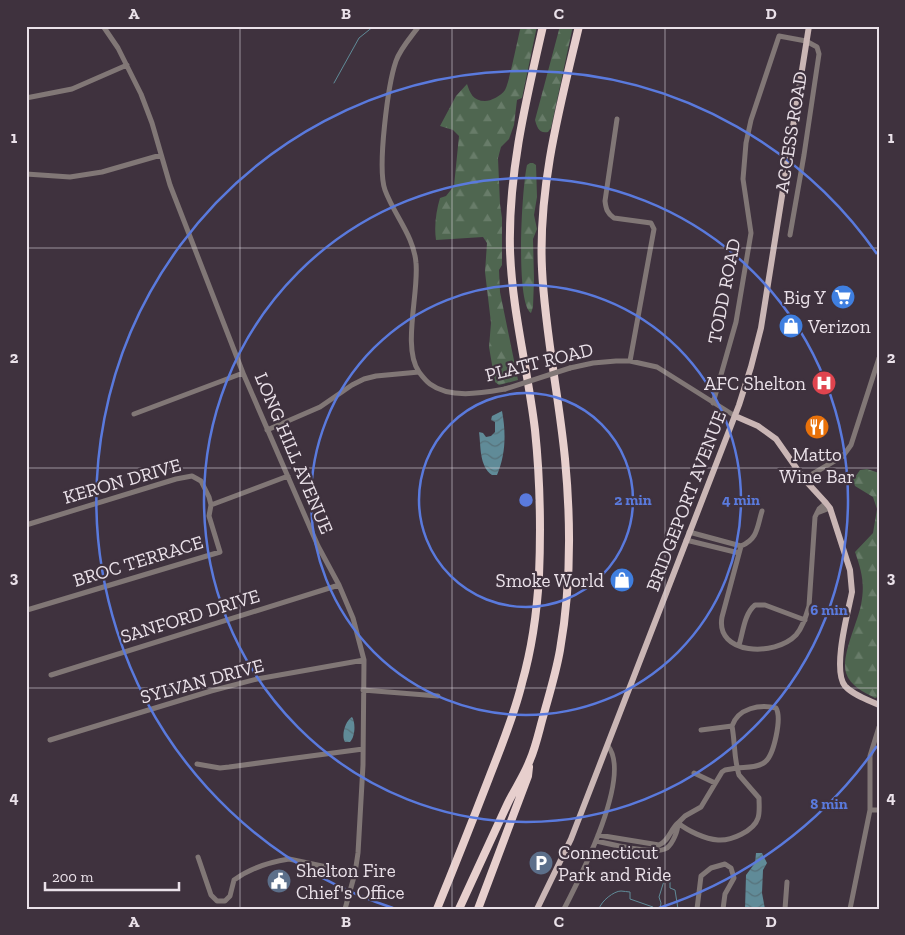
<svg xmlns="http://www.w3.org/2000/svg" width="905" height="935" font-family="'Zilla Slab',serif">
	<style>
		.forest { fill: url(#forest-firs) }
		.water { fill: url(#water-waves) }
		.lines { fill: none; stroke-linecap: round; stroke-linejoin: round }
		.stream { stroke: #608b98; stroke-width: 1 }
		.minor { stroke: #817776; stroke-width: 5 }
		.major { stroke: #cab6b5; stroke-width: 6 }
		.highway { stroke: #e7cfcd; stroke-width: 8 }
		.minor-bridge { stroke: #817776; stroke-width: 5 }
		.grid { fill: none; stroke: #eae1e9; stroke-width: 1; stroke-opacity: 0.55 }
		.ring { fill: none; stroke: #5a7add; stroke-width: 2.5 }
		.labels { text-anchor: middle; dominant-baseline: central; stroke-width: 4.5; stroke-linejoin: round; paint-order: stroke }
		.street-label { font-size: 19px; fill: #eae1e9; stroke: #3f323e }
		.poi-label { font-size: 19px; fill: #eae1e9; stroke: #3f323e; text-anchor: end }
		.centre { fill: #5a7add; stroke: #3f323e; stroke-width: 2.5 }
		.ring-label { font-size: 15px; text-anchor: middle; font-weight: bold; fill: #5a7add; stroke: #3f323e; stroke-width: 4.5; stroke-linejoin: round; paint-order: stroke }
		.neatline { fill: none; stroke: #eae1e9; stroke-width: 2 }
		.grid-label { font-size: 16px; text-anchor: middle; font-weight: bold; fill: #eae1e9 }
	</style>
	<defs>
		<pattern id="forest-firs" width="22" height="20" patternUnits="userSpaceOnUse" patternTransform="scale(1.25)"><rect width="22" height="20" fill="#4f6650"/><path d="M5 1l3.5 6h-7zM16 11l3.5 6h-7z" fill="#687c69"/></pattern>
		<pattern id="water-waves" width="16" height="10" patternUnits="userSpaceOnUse" patternTransform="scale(1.25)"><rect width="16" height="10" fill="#608b98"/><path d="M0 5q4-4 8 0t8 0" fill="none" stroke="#57727b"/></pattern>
	</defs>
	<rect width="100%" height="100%" fill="#3f323e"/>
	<path class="forest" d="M521,26H537L522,98L517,100L514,125L509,139L501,147L498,158L500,204L502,218V265L499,270L500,292L518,380L499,385L495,382L489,347L491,323L485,272L487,243L483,237L436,240C434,227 436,211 440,198L446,196L454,186L459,136L453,130L440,126L456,96L467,84C470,93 473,101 485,101C491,101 501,96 505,90C509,84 518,37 521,26Z
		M560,26H573L551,128L548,132C539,134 537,127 535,120Z
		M530,163H533L536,165L537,197L534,215L537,229L533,239L534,279L533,307L531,313C515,303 522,186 527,165Z
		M867,469L879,473V693L878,697L875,698C864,692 850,686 846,673C841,656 857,624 861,605C865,584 862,572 855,552L873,533L877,509L873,497L855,486L853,480L860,470Z"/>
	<path class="water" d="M502,411C506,432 506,454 497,475H492C479,466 481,446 479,432L483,433L486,437L491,436L495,432V422L491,420L492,416Z
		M352,717C356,723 355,737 350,742H345C341,736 345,721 352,717Z
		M756,853H762L767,863L763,870L762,893L765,909H745L746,875L755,863Z"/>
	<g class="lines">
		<path class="stream" d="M334,83L359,38L374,26
			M599,909C601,901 614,891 621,891C624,891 627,892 630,892V899L653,907L655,909
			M660,909L661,903L659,897L664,881L670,882V888L675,890L678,909"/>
		<path class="minor" d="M103,26L118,48L141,94L152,123L170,185L243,373L318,546L339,585L353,618L364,660L363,765L358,853L355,873L345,909
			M419,26C411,37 400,49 396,61C388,84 377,168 385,190C394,215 414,236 416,263C419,293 402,348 419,372
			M26,98L72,89L127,65
			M617,119L605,201C606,209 607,213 614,218L651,223L654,229L630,361
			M26,174L70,177L102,172L161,155
			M570,368L593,363L616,361H630L657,367L735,416
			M713,403L736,322L751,233L743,179L746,143L751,120L779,36L806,41L817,47L819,54L804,155L790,235
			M134,414L243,373
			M267,430L320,407L352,385L364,379L376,376L419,372C422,376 426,381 430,384C450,399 482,393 505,389
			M804,479L843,456L851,445L879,358
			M211,505L288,476
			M817,513L830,508
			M26,525L176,479L192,476L201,481L209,497L211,505L209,516L220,552L27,610
			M689,532L741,546C758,539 757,527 762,511
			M686,540L739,553
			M741,546L722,617C715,655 775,657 796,635C803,627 806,616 809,606L815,517L819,509L826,503
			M739,645C743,633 744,614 755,605H765L805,620
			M51,675L339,585
			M363,690L438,696
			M701,730L732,726
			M50,740L211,691L257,679L364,660
			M197,764L220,768L229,767L363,749
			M737,768C746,767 758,768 765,762C774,755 782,718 776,708C760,704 738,708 732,726C735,742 734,760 739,775L759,798C759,804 760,812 758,818C754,831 731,841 718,840C705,839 688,831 678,823L685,816L701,807L722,772L725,770L737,768
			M694,773L715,783
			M870,810H879
			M598,835L659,845C669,841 670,830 678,823
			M596,841C610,844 655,856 667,848C673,843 678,831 678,823
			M198,857L211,895L217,901H225L230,896L234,880C249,869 270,862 289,859L355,873
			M564,909C580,878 632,776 608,746
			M697,909L701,876L711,868L725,864L731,868L734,878L725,894L723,909
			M785,909L787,882
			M850,909L870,810V756L879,727"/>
		<path class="major" d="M735,416L758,426L776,439L804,479L826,503L830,508L850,570L852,592C848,612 832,670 845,686C853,695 868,700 879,705
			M537,909L571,839L739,405L751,367L761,328L809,26"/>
		<path class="highway" d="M437,909C455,865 472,822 489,778C501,747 514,716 522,683C532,648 537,612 539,576C541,528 540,478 535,430C528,370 512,311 510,250C508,174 526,100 543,26
			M459,909C475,874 491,839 507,805C514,790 524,776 530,760C536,746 539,731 543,717C549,695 556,673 560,650C571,588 571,522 565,459C559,396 545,333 542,269C538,187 560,106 579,26
			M478,909L528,776L529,767"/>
		<path class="minor-bridge" d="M505,389L570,368"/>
	</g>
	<path class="grid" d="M240,26V909M452,26V909M665,26V909M26,248H879M26,468H879M26,688H879"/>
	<g class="ring">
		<circle cx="526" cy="500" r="107"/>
		<circle cx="526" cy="500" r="215"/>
		<circle cx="526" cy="500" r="322"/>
		<path d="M877 746A429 429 0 0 1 659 908M393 908A429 429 0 1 1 877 254"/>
	</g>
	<defs>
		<symbol id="supermarket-disc" viewBox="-11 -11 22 22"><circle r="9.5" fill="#3f7fe0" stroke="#3f323e"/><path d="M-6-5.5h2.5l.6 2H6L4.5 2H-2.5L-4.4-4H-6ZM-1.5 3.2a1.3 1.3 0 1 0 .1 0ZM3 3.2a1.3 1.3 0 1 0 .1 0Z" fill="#fff"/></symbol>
		<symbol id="shop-disc" viewBox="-11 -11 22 22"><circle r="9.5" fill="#3f7fe0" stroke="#3f323e"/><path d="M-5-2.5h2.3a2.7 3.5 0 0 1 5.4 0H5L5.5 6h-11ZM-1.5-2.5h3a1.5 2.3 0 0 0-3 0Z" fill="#fff"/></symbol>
		<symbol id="hospital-disc" viewBox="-11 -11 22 22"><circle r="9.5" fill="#e0444e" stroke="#3f323e"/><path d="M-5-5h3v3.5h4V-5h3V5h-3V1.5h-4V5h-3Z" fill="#fff"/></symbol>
		<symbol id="restaurant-disc" viewBox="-11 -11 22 22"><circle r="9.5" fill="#e8710a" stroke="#3f323e"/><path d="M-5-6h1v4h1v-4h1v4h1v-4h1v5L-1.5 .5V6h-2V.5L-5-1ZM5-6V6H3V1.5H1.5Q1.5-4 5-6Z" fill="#fff"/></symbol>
		<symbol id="parking-disc" viewBox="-11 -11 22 22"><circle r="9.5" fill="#5c6f8a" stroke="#3f323e"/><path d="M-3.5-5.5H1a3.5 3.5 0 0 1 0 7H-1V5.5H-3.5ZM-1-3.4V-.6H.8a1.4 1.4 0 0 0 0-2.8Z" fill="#fff"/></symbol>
		<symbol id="civic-disc" viewBox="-11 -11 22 22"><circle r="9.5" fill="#5c6f8a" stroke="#3f323e"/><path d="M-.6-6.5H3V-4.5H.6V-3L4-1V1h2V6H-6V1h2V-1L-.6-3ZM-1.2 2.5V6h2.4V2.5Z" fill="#fff"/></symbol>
	</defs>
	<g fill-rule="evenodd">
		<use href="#supermarket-disc" x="829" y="283" width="28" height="28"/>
		<use href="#shop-disc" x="777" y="312" width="28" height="28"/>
		<use href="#hospital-disc" x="810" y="369" width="28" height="28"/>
		<use href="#restaurant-disc" x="803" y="413" width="28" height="28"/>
		<use href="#shop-disc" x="608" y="566" width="28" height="28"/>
		<use href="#parking-disc" x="527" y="849" width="28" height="28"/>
		<use href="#civic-disc" x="265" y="867" width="28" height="28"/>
	</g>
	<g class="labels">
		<g class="street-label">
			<text transform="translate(791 132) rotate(-81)">ACCESS ROAD</text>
			<text transform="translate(724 291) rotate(-79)">TODD ROAD</text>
			<text transform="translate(539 362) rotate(-14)">PLATT ROAD</text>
			<text transform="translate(294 453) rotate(67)">LONG HILL AVENUE</text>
			<text transform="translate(122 481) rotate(-16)">KERON DRIVE</text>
			<text transform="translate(686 501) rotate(-69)">BRIDGEPORT AVENUE</text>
			<text transform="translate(138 561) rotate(-17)">BROC TERRACE</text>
			<text transform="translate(190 616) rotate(-17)">SANFORD DRIVE</text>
			<text transform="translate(202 681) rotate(-15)">SYLVAN DRIVE</text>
		</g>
		<g class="poi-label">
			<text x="826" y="297">Big Y</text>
			<text x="808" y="326" text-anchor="start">Verizon</text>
			<text x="806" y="383">AFC Shelton</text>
			<text x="817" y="454" text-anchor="middle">Matto<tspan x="817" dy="22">Wine Bar</tspan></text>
			<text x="604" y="580">Smoke World</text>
			<text x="558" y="852" text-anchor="start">Connecticut<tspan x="558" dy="22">Park and Ride</tspan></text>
			<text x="296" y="870" text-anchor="start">Shelton Fire<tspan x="296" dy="22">Chief's Office</tspan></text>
		</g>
	</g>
	<circle cx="526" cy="500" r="8" class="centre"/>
	<g class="ring-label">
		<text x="633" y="505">2 min</text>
		<text x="741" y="505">4 min</text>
		<text x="829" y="615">6 min</text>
		<text x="829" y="809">8 min</text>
	</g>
	<rect width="905" height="935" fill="none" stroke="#3f323e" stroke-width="55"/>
	<path d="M45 882v8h134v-8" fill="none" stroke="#eae1e9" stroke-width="2.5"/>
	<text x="52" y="882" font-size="15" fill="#eae1e9" stroke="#3f323e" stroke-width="4" paint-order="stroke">200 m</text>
	<rect x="28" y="28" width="850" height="880" class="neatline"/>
	<g class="grid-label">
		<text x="134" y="19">A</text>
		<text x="346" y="19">B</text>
		<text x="559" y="19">C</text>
		<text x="771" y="19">D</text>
		<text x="14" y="143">1</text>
		<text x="891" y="143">1</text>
		<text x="14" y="363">2</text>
		<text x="891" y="363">2</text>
		<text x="14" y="583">3</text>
		<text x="891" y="583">3</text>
		<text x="14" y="803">4</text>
		<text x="891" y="803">4</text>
		<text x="134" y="927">A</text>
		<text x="346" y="927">B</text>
		<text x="559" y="927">C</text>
		<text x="771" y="927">D</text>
	</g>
</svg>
